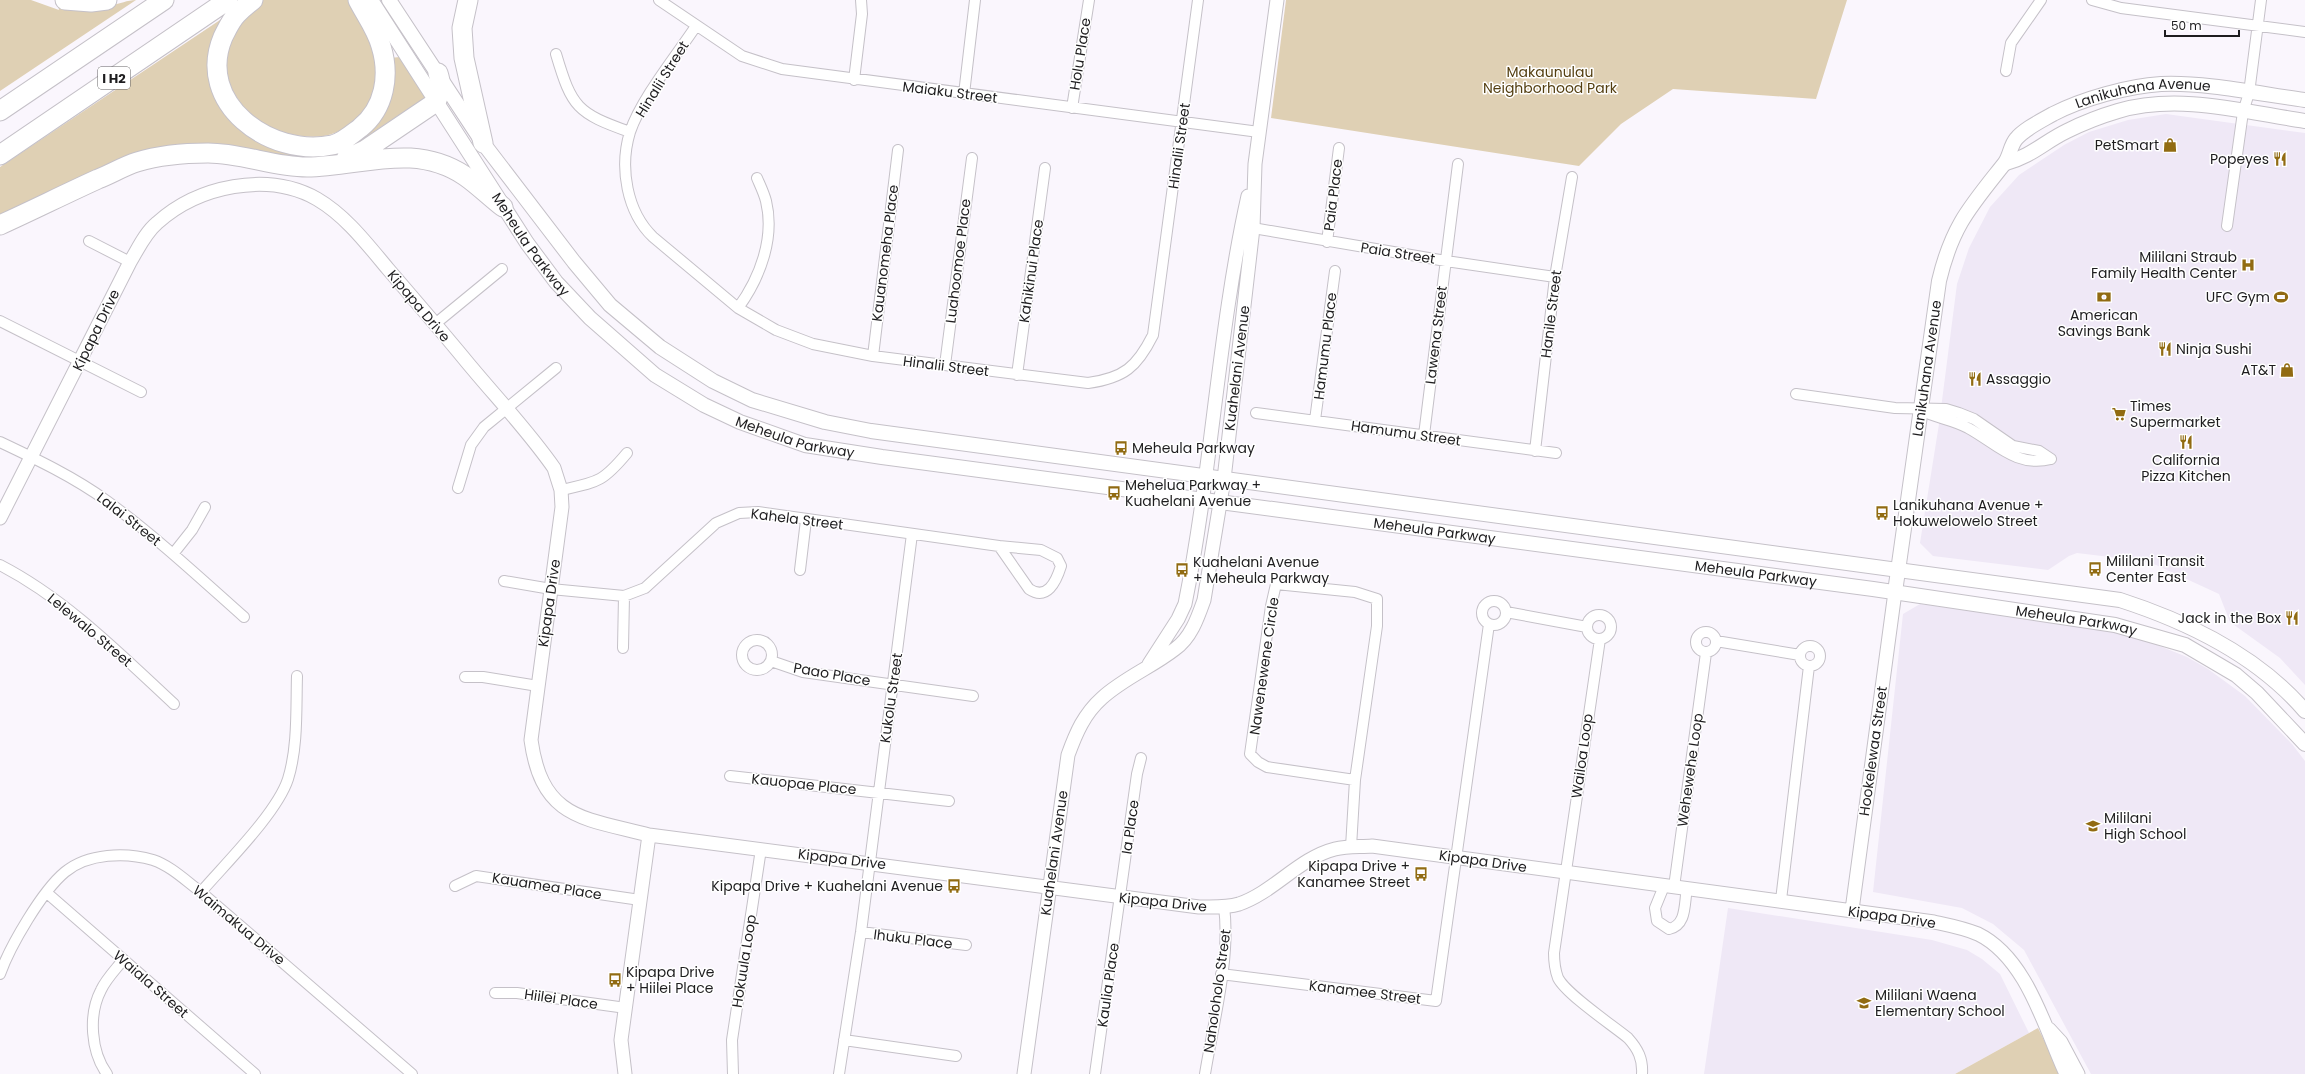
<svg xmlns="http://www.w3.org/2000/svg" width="2305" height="1074" font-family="Poppins,sans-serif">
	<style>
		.built { fill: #efe8f6 }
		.green { fill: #dfd0b4 }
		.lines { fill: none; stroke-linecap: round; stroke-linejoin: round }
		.minor-casing { stroke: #c5c1c8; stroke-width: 12 }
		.tertiary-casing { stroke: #c5c1c8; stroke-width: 15 }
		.secondary-casing { stroke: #c5c1c8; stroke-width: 16 }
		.motorway-casing { stroke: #c5c1c8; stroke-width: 21 }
		.minor { stroke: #fff; stroke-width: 10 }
		.tertiary { stroke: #fff; stroke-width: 13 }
		.secondary { stroke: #fff; stroke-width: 14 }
		.motorway { stroke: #fff; stroke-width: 19 }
		.labels { text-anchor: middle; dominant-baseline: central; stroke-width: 3; stroke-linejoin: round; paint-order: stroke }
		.shield { fill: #fff; stroke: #626162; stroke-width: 1 }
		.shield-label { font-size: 13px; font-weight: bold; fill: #1e1d1f }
		.street-label { font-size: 14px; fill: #1e1d1f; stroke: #fff }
		.park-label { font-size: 14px; fill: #543f11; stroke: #fff }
		.poi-label { font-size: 14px; fill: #1e1d1f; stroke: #fff; text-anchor: start }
	</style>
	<rect width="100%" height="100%" fill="#faf6fd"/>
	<path class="built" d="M2166,114L2305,133V685L2280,658L2230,622L2219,594L2156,565L2143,561L2077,553L2069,556L2048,570L1933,556L1920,543L1939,424L1957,284L1969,248L1990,207L2019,175L2064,145L2089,132L2128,120Z
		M1920,604L2059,621L2137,637L2187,657L2208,669L2245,696L2292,744L2305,761V1074H2091L2024,950L1993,924L1962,908L1873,892L1903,614Z
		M1728,908L1932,940L1967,950L1982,959L2000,974L2029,1033L1955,1074H1704Z"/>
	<path class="green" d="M0,0H31L59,10L58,6C75,9 94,7 112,5C120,4 127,0 136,0L0,91Z
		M261,0H354L382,66C376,83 373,103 360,116C336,139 316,140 285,133C280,132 272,132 267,129C262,127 258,121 254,117C232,97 221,75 230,44C236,26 249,14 261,0Z
		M1286,0H1847L1816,99L1673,89L1621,124L1579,166L1271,118Z
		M232,12L211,65L267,145L358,139L390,58L400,57L426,97L357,143L327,155L300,157L204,145L0,220V167Z
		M2038,1028L2061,1074H1955Z"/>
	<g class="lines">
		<defs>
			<path id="minor" d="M659,0L742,56L782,69L1259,132
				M2092,0L2121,8L2305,32
				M696,26C676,56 641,99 630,132C619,168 627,212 653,237L738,308L776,330L813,344L873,356L1088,383C1124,378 1137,367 1153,335L1198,0
				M556,54C572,108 577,113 630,132
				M2006,71L2011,43L2041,0
				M854,80L862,14L861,0
				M964,94L975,0
				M1072,108L1089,0
				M2227,226L2243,112L2249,93L2261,0
				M1247,227L1446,261L1555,277
				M89,241L130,262
				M1327,242L1339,148
				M738,308C760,278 775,238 766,201C764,193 760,185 757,178
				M0,321L141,392
				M435,324L502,269
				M873,356L898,150
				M945,365L972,158
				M1017,375L1045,168
				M1796,394L1895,408L1946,409L1959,413L1974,419L2013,446L2039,451L2051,459
				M1922,411C1937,418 1954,420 1968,428C1996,443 2016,468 2051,459
				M1256,413L1556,453
				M1315,420L1335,271
				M1424,435L1458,164
				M0,442C36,459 74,477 107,501C155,536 199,577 244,617
				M1535,451L1555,277L1572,177
				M458,488L471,445L484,427L556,368
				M561,490C597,482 602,483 627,453
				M173,554L192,530L205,507
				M0,565C66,599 120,654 174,704
				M800,570L806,520
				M504,581L551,589L624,596L645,588L716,523L739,513L758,512L999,546L1041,550L1057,558L1061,566C1056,582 1047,601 1029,589L999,546
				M1276,584L1355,592L1377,599V626L1355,780L1267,767L1258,762L1250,754L1271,606Z
				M1482 613a12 12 0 1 1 24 0a12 12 0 1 1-24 0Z
				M1506,612L1587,627
				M1587 627a12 12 0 1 1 24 0a12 12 0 1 1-24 0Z
				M1696 642a10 10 0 1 1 20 0a10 10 0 1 1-20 0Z
				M1600,639L1554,953C1554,962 1555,970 1558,978C1566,994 1612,1025 1628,1038C1638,1049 1643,1059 1642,1074
				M742 655a15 15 0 1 1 30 0a15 15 0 1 1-30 0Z
				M1716,641L1800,655
				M1800 656a10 10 0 1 1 20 0a10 10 0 1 1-20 0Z
				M623,648L624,596
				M771,661L803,672L973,696
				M465,677H483L538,686
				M730,776L949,801
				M1351,847L1355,780
				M455,886L476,876L640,900
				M1664,886L1655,908L1657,921L1669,929C1687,925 1684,904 1687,888
				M1674,887L1706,653
				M201,892C225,864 277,813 288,779C298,747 296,709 297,676
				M47,893L255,1074
				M1781,900L1809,666
				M861,932L966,945
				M0,974C10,946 42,891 65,872C88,853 126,852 153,860C171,866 186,881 201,892L412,1074
				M1221,974L1436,1001L1489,624
				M495,993H517L626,1008
				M844,1040L956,1056
				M107,1074C91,1052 88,1015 101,990C106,979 116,969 123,960
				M733,1074L732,1040L761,849
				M839,1074L861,932L912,534
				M1095,1074L1137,774L1141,758
				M1205,1074C1213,1024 1231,957 1224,907"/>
			<path id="tertiary" d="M0,518L130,262C138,249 145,233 157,223C198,186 267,171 317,199C346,216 367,244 388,269C413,298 438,327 462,356C492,393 527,429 554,468L561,490L562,507L531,740C542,819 583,818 649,835L1199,907C1213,907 1226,908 1239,904C1274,892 1299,858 1335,849C1347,846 1360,847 1372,846L1934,922C1948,925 1964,928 1978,934C2027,958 2045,1029 2066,1074
				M1149,664L1178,619L1185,604C1212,470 1218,331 1248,196
				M1852,910L1895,592
				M2049,1029L2061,1042L2078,1074
				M625,1074L621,1040L649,835
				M1024,1074L1068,755C1076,733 1084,714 1102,698C1124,678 1152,667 1175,649C1191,638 1198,617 1204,600L1224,479L1253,228L1255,164L1277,0"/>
			<g id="secondary">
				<path id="s1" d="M371,0L527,243L556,282L590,318L655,375L704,405L740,422L805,445L882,457L1873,589L2115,625L2185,645L2236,675L2257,693L2305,744"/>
				<path d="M389,0L483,143L574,262L610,305L660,347L713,381L752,400L825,422L871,431L2120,600C2188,622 2257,655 2305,711"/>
				<path d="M2006,163C2032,156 2044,142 2067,131C2083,123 2101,116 2118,111C2178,93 2245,112 2305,121"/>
				<path id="s2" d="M1895,592L1939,281C1952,226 1970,207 2004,164C2010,157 2010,146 2016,139C2024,129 2041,121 2053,114C2082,99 2128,86 2161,84C2206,82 2260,94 2305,100"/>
			</g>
			<path id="motorway" d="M65,0L91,2L107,0
				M253,0C248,4 242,9 237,14C231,20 227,29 223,37C195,103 270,158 332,145C342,143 352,134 360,128C385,108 390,75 381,46C377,30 365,14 358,0
				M468,0L462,28L464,58L483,143
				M0,111L164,0
				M0,155L228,0
				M346,159L365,150L436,102C441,91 442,85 438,73
				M0,225C33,210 65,194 98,179C111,174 124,166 137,162C160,155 184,153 208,153C242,153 273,167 307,167C363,166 414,142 465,176C478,185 490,197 503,207"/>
		</defs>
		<use href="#minor" class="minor-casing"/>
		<use href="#tertiary" class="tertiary-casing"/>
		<use href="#secondary" class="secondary-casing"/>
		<use href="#motorway" class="motorway-casing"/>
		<use href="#minor" class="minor"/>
		<use href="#tertiary" class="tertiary"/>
		<use href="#secondary" class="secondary"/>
		<use href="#motorway" class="motorway"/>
	</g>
	<defs>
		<symbol id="shop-bare" viewBox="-9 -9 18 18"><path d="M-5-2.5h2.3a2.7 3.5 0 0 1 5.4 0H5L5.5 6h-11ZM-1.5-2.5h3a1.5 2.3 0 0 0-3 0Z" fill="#916b12" stroke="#fff" stroke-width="2.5" paint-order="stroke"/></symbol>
		<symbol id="restaurant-bare" viewBox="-9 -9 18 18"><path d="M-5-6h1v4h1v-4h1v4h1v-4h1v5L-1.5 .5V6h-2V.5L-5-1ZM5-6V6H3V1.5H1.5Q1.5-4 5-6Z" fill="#916b12" stroke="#fff" stroke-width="2.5" paint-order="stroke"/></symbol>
		<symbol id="hospital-bare" viewBox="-9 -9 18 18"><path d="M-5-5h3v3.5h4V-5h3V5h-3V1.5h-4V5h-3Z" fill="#916b12" stroke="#fff" stroke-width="2.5" paint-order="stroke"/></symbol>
		<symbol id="bank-bare" viewBox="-9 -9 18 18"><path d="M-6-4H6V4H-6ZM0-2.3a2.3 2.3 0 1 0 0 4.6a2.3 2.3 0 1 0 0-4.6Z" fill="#916b12" stroke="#fff" stroke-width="2.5" paint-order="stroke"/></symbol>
		<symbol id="stadium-bare" viewBox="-9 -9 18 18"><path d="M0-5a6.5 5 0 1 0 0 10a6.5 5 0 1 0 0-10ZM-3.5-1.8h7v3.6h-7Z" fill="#916b12" stroke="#fff" stroke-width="2.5" paint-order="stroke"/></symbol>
		<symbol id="supermarket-bare" viewBox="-9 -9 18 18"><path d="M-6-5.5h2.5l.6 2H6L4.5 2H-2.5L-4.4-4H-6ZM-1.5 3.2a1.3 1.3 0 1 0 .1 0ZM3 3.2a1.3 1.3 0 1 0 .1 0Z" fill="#916b12" stroke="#fff" stroke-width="2.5" paint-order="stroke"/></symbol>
		<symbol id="bus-bare" viewBox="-9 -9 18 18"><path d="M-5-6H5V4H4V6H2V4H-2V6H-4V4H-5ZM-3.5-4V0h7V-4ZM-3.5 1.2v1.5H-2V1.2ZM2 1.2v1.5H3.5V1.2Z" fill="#916b12" stroke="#fff" stroke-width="2.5" paint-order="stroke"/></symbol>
		<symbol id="school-bare" viewBox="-9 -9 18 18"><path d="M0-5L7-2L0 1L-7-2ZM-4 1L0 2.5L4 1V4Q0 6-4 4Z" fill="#916b12" stroke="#fff" stroke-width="2.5" paint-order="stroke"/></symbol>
	</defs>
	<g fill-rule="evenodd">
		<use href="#shop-bare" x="2160" y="135" width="20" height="20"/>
		<use href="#restaurant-bare" x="2270" y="149" width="20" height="20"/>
		<use href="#hospital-bare" x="2238" y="255" width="20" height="20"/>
		<use href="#bank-bare" x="2094" y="287" width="20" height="20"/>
		<use href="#stadium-bare" x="2271" y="287" width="20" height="20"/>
		<use href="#restaurant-bare" x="2155" y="339" width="20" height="20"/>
		<use href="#shop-bare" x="2277" y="360" width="20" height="20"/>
		<use href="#restaurant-bare" x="1965" y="369" width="20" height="20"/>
		<use href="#supermarket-bare" x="2109" y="404" width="20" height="20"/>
		<use href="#restaurant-bare" x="2176" y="432" width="20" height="20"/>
		<use href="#bus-bare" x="1111" y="438" width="20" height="20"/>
		<use href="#bus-bare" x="1104" y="483" width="20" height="20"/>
		<use href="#bus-bare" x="1872" y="503" width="20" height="20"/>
		<use href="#bus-bare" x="2085" y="559" width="20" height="20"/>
		<use href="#bus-bare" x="1172" y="560" width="20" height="20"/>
		<use href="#restaurant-bare" x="2282" y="608" width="20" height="20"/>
		<use href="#school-bare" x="2083" y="816" width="20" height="20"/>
		<use href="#bus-bare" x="1411" y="864" width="20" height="20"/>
		<use href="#bus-bare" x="944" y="876" width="20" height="20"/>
		<use href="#bus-bare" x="605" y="970" width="20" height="20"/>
		<use href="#school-bare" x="1854" y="993" width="20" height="20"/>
	</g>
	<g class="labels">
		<rect class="shield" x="98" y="67" width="32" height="22" rx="3"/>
		<g class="shield-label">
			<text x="114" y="78">I H2</text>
		</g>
		<g class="street-label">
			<text transform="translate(1080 54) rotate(-81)">Holu Place</text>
			<text transform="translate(662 79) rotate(-58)">Hinalii Street</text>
			<text transform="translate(950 92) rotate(7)">Maiaku Street</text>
			<text stroke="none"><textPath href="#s2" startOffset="616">Lanikuhana Avenue</textPath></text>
			<text transform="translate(1179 146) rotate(-82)">Hinalii Street</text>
			<text transform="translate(1333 195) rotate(-83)">Paia Place</text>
			<text stroke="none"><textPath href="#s1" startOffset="292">Meheula Parkway</textPath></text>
			<text transform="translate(885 253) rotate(-83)">Kauanomeha Place</text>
			<text transform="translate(1398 253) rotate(9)">Paia Street</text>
			<text transform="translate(958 261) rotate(-83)">Luahoomoe Place</text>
			<text transform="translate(1031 271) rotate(-82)">Kahikinui Place</text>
			<text transform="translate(419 306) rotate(50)">Kipapa Drive</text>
			<text transform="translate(1551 314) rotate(-83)">Hanile Street</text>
			<text transform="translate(96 330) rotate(-64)">Kipapa Drive</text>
			<text transform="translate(1436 335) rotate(-83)">Lawena Street</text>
			<text transform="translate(1325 346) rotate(-83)">Hamumu Place</text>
			<text transform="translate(946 366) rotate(7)">Hinalii Street</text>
			<text transform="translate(1237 368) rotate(-83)">Kuahelani Avenue</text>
			<text stroke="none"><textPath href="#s2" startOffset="226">Lanikuhana Avenue</textPath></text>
			<text transform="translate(1406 433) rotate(8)">Hamumu Street</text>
			<text stroke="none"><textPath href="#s1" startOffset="628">Meheula Parkway</textPath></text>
			<text transform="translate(129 519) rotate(38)">Lalai Street</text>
			<text transform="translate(797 519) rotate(7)">Kahela Street</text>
			<text stroke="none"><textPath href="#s1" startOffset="1275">Meheula Parkway</textPath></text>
			<text stroke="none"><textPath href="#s1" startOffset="1599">Meheula Parkway</textPath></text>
			<text transform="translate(549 603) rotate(-82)">Kipapa Drive</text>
			<text stroke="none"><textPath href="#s1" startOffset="1923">Meheula Parkway</textPath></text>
			<text transform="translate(90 630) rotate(40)">Lelewalo Street</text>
			<text transform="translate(1264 666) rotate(-82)">Nawenewene Circle</text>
			<text transform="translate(832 674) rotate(10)">Paao Place</text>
			<text transform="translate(891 698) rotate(-82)">Kukolu Street</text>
			<text transform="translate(1873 751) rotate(-82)">Hookelewaa Street</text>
			<text transform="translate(1582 756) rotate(-82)">Wailoa Loop</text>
			<text transform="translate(1690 770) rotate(-82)">Wehewehe Loop</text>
			<text transform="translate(804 784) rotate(6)">Kauopae Place</text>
			<text transform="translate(1130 827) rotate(-82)">Ia Place</text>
			<text transform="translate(1054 853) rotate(-82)">Kuahelani Avenue</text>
			<text transform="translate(842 859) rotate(7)">Kipapa Drive</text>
			<text transform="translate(1483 861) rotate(8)">Kipapa Drive</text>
			<text transform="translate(547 886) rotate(9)">Kauamea Place</text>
			<text transform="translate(1163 902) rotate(6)">Kipapa Drive</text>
			<text transform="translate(1892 917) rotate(8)">Kipapa Drive</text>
			<text transform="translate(239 925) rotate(40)">Waimakua Drive</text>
			<text transform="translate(913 939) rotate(7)">Ihuku Place</text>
			<text transform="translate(744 961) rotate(-81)">Hokuula Loop</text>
			<text transform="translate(151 984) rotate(41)">Waiala Street</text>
			<text transform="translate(1108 985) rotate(-82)">Kaulia Place</text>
			<text transform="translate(1217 991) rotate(-82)">Naholoholo Street</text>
			<text transform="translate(1365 992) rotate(7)">Kanamee Street</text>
			<text transform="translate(561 999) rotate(8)">Hiilei Place</text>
		</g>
		<g class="park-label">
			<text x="1550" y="72">Makaunulau<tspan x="1550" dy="16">Neighborhood Park</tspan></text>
		</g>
		<g class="poi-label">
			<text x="2159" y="145" text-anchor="end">PetSmart</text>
			<text x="2269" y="159" text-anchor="end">Popeyes</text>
			<text x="2237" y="257" text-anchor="end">Mililani Straub<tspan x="2237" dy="16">Family Health Center</tspan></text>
			<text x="2270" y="297" text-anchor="end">UFC Gym</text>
			<text x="2104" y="315" text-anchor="middle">American<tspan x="2104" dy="16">Savings Bank</tspan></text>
			<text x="2176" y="349">Ninja Sushi</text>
			<text x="2276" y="370" text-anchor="end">AT&amp;T</text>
			<text x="1986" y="379">Assaggio</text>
			<text x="2130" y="406">Times<tspan x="2130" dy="16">Supermarket</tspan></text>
			<text x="1132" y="448">Meheula Parkway</text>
			<text x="2186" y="460" text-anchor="middle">California<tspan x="2186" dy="16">Pizza Kitchen</tspan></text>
			<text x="1125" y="485">Mehelua Parkway +<tspan x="1125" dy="16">Kuahelani Avenue</tspan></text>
			<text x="1893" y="505">Lanikuhana Avenue +<tspan x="1893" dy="16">Hokuwelowelo Street</tspan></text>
			<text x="2106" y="561">Mililani Transit<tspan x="2106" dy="16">Center East</tspan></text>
			<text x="1193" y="562">Kuahelani Avenue<tspan x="1193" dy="16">+ Meheula Parkway</tspan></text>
			<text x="2281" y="618" text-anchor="end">Jack in the Box</text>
			<text x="2104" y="818">Mililani<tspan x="2104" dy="16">High School</tspan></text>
			<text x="1410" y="866" text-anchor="end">Kipapa Drive +<tspan x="1410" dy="16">Kanamee Street</tspan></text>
			<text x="943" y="886" text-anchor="end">Kipapa Drive + Kuahelani Avenue</text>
			<text x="626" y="972">Kipapa Drive<tspan x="626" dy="16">+ Hiilei Place</tspan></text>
			<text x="1875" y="995">Mililani Waena<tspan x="1875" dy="16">Elementary School</tspan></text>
		</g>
	</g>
	<path d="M2165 30v6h74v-6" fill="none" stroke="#1e1d1f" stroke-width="2"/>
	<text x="2171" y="30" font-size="12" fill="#1e1d1f" stroke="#ffffff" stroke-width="3" paint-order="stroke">50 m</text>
</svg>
